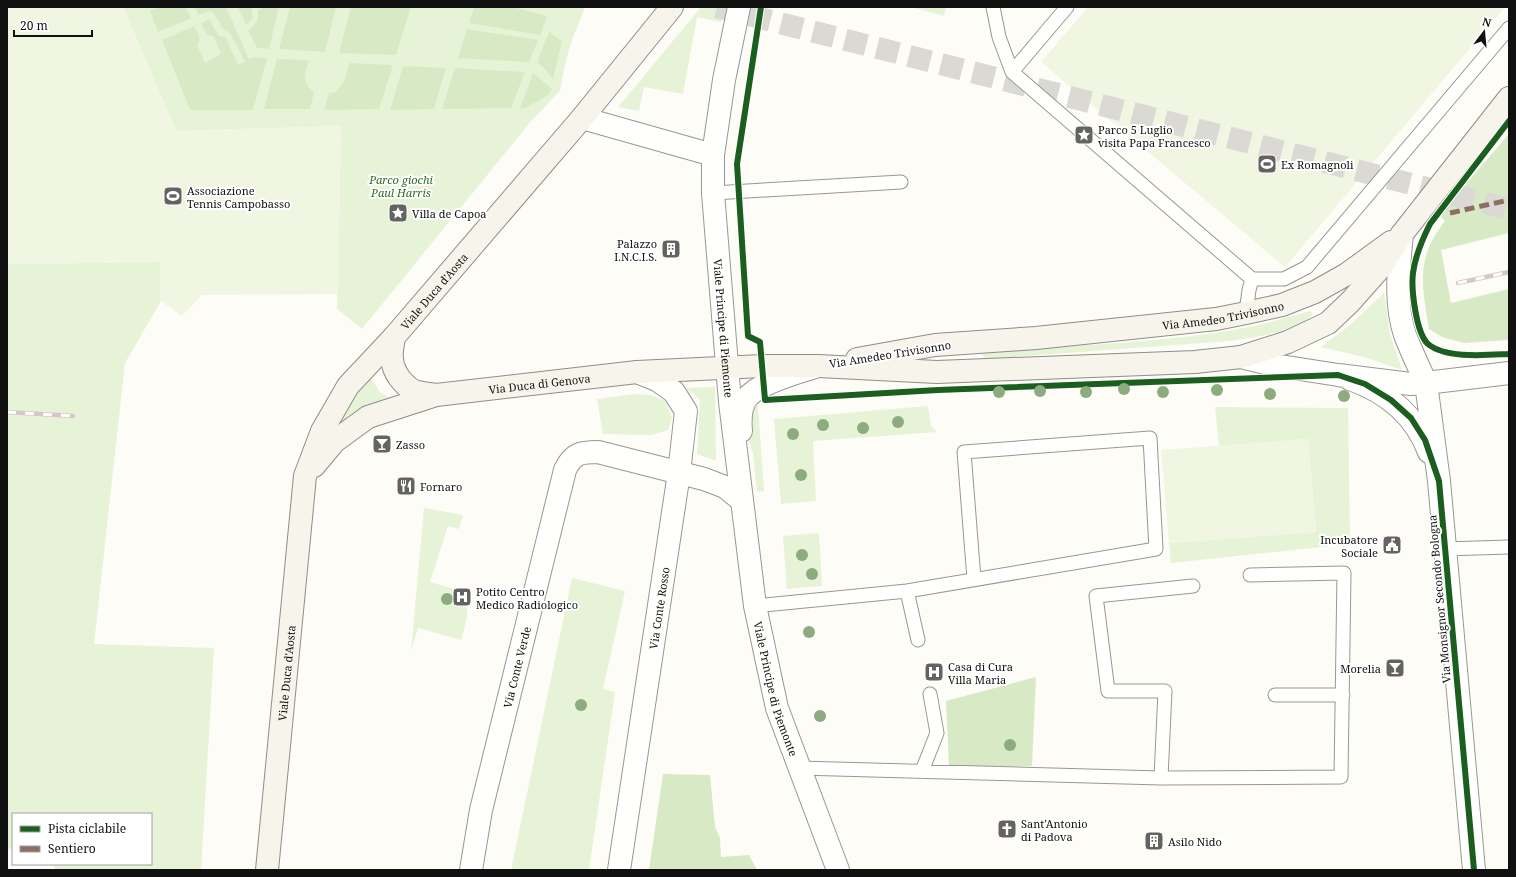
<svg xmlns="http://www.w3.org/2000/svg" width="1516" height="877" font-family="'Noto Serif',serif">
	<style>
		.green { fill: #e7f3d7 }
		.forest { fill: #d8eac5 }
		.pitch { fill: #f0f6e1 }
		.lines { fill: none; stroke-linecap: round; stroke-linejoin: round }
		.primary-tunnel { stroke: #dad9d4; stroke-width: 22; stroke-dasharray: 22 11; stroke-linecap: butt }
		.service-casing { stroke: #979795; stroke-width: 15 }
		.minor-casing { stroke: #979795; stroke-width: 24 }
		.tertiary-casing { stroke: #979795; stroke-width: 24 }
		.secondary-casing { stroke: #8e8d8b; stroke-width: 24 }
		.service { stroke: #fffffe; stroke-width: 13 }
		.minor { stroke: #fffffe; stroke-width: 22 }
		.tertiary { stroke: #fffffe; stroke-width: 22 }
		.secondary { stroke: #f6f4eb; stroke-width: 22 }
		.rail-casing { stroke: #d9c6c7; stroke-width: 4.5 }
		.rail { stroke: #fff; stroke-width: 3; stroke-dasharray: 9; stroke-linecap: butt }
		.quiet { stroke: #8d6e63; stroke-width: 5; stroke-dasharray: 10 5; stroke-linecap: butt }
		.cycleway-casing { stroke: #fff; stroke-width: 8 }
		.cycleway { stroke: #1b5e20; stroke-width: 6 }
		.tree { fill: #8cac80 }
		.labels { text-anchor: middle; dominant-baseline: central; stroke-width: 4; stroke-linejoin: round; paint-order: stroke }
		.poi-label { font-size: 11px; fill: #111; stroke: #fff; text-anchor: start }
		.park-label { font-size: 11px; font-style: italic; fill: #2f6b1f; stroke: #fff }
		.street-label { font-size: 11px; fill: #111; stroke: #fff }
	</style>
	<rect width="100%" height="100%" fill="#fdfcf7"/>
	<path class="green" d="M123,7H585L572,40L565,64L560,91L532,120L362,329L337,309L341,126L176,131Z
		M701,7H723L721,22L697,17L683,94L644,87L639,111L618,107Z
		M912,7H946L944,16Z
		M160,262L161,301L125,363L94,644L214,648L201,870H55L54,864H151V814H13V848L7,849V264Z
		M1384,293L1390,334L1402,370L1364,357L1321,347L1350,325Z
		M1310,311L1313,313C1301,333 1251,337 1229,341L987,359L982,355L986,352C1060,346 1134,344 1207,334C1242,330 1276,321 1310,311Z
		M368,374L380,392L395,401L339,429L334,421Z
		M715,387L716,461L697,454L700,400C696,394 690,393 686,388Z
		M634,394L652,395L665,401L672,418L668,430L652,435L603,434L597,399Z
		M758,406L764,491L757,492L753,453L746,433L753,408Z
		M928,406L931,426L937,432L813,441L816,501L781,504L774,419Z
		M1215,407L1348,408L1350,544L1171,563L1169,543L1316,532L1308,439L1219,446Z
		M424,508L463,515L459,529L448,526L430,582L461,591C471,612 467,618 461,640L418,628L411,651Z
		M819,533L822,586L787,589L783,536Z
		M572,578L625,591L603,689L615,692L589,870H511Z"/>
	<path class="forest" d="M160,7H185L191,18L158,32L150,11Z
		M195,7H226L249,59L253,57L267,58L253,110H190L162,40L194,26L200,38L197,45L205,63L221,54L214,37L207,35L201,23L209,19L218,35L226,38L238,65L245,62L230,33L223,29L213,12L209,11L198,15Z
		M238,7H251C254,14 253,20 246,25Z
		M264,7H279L269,49L257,48L248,31L258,20V10Z
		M290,7H336L325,52L279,49Z
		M351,7H411L396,55L339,53Z
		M474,7H512L547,16L540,35L469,23Z
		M467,29L538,40L529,62L458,58Z
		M549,32L562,41L553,79L545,69L537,62Z
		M277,59L309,60C305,73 301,83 314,92L310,109H264Z
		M349,63L393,65L379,109L324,110L329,93L336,92L345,80Z
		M403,66L446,68L434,109L390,110Z
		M455,68L525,72L511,108L442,109Z
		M533,73L552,89L548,95L524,109L520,108Z
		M1509,134V233L1441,250L1451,303L1509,289V340L1464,343L1442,337L1429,329C1422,285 1415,259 1445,221L1439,215Z
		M1036,677L1032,766L949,767L946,701Z
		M663,774L710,775L715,827L720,838L721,857L749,855L757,870H649Z"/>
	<path class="pitch" d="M7,7H123L176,131L341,126L338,294L202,295L182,316L161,301L160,262L7,264Z
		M1088,7H1505L1285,267L1041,62Z
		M1308,439L1316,532L1169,543L1161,450Z"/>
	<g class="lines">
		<path class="primary-tunnel" d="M717,7L1509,209"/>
		<defs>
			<path id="service" d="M993,7L999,37L1012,72L1252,279
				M1012,72L1067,7
				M713,193L901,182
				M1246,313L1249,290L1252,279H1284L1307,267L1509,28
				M1444,549L1509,547
				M907,591L918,640
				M755,606L907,591L1156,549L1150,438L964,452L974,579
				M1275,695H1343
				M799,768L1161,778L1341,777L1344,573L1250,575
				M922,771L937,733L930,694
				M1161,778L1165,691H1108L1096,596L1193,586"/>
			<g id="minor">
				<path d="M1350,379C1387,392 1415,414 1429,452"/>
				<path d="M1426,383L1439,481L1474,870"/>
				<path id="s1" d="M619,870L679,473"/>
			</g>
			<g id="tertiary">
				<path id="s2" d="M739,7L724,80L713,155V193L730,402L755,606L777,708L838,870"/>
				<path d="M582,118L713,155"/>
				<path d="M1402,234C1399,267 1394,302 1405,335C1411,351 1419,367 1426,383"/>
				<path d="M1241,357L1274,365L1338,375L1411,384L1426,383L1509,373"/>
				<path d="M637,372L657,380L674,392L686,411L679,473"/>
				<path d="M741,431C740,420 740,407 747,398C758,383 797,373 815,367"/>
				<path id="s3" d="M471,870L481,810L565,470C573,453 581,452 598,452L704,479L725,487L741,500"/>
			</g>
			<g id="secondary">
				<path id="s4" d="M394,337C393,344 391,352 392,359C393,372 403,385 414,391C420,393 429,394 436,395L637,372L762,366H818L937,372L1195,362L1241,357L1288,342L1328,323L1350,302L1382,266L1402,234L1509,98"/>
				<path id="s5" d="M857,359L935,345L1036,338L1216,319L1246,313L1282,305L1315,292L1347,274L1391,242"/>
				<path d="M314,466L335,441L368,417L436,395"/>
				<path id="s6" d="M267,870L305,476L322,431L348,386L394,337L582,118L672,7"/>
			</g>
		</defs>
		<use href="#service" class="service-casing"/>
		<use href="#minor" class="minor-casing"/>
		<use href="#tertiary" class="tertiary-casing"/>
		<use href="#secondary" class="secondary-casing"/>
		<use href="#service" class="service"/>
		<use href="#minor" class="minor"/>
		<use href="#tertiary" class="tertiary"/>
		<use href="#secondary" class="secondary"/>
		<defs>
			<path id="rail" d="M1458,283L1509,272
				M7,412L73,416"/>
		</defs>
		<use href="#rail" class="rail-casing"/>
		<use href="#rail" class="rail"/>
		<path class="quiet" d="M1450,213L1509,200"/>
		<defs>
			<path id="cycleway" d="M761,7L737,164L748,336L760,342L765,400L938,390L1338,375L1365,384L1391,400L1411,418L1425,440L1439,481L1474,870
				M1509,121L1430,224C1422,240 1415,256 1413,273C1411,289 1416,333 1428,344C1446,359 1487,355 1509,354"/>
		</defs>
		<use href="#cycleway" class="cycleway-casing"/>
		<use href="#cycleway" class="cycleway"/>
	</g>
	<g class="tree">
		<circle cx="1124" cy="389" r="6"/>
		<circle cx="1217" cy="390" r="6"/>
		<circle cx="1040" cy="391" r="6"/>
		<circle cx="999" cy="392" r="6"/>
		<circle cx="1086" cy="392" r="6"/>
		<circle cx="1163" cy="392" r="6"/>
		<circle cx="1270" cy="394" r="6"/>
		<circle cx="1344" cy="396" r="6"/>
		<circle cx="898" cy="422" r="6"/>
		<circle cx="823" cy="425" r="6"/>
		<circle cx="863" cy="428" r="6"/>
		<circle cx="793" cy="434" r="6"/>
		<circle cx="801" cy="475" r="6"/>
		<circle cx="802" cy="555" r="6"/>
		<circle cx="812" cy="574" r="6"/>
		<circle cx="447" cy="599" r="6"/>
		<circle cx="809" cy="632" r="6"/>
		<circle cx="581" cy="705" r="6"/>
		<circle cx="820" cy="716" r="6"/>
		<circle cx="1010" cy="745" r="6"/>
	</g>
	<defs>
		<symbol id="sight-square" viewBox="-11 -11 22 22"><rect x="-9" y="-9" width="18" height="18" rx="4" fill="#646362" stroke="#fff"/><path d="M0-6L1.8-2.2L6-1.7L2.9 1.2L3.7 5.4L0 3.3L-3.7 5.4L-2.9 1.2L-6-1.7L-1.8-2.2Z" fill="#fff"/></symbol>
		<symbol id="stadium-square" viewBox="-11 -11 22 22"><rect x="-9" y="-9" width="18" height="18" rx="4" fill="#646362" stroke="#fff"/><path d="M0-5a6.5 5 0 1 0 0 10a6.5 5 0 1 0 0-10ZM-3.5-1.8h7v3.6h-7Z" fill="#fff"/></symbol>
		<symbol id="building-square" viewBox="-11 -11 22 22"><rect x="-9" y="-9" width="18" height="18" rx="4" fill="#646362" stroke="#fff"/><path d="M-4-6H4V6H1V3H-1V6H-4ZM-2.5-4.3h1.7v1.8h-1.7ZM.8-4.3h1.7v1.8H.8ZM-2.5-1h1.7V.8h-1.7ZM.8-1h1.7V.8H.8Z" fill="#fff"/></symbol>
		<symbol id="bar-square" viewBox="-11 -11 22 22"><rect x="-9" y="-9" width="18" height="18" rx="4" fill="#646362" stroke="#fff"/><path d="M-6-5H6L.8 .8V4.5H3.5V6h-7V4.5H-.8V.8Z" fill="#fff"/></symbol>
		<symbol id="restaurant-square" viewBox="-11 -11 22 22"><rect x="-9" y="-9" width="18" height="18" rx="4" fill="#646362" stroke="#fff"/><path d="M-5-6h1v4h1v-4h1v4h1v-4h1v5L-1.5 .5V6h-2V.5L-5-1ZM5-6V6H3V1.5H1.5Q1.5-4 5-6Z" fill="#fff"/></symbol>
		<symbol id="civic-square" viewBox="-11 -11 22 22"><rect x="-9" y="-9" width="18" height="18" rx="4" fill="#646362" stroke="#fff"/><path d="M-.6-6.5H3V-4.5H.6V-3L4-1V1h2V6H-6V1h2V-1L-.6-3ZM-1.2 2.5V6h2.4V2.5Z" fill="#fff"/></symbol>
		<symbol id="hospital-square" viewBox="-11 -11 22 22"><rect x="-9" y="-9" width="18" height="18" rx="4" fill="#646362" stroke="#fff"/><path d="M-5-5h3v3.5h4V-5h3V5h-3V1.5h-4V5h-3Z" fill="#fff"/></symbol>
		<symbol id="church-square" viewBox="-11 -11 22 22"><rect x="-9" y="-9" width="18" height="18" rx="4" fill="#646362" stroke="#fff"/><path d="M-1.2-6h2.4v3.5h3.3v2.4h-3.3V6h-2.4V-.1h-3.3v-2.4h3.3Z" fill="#fff"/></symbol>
	</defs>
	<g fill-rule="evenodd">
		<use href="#sight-square" x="1073" y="124" width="22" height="22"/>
		<use href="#stadium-square" x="1256" y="153" width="22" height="22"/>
		<use href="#stadium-square" x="162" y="185" width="22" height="22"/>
		<use href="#sight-square" x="387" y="202" width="22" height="22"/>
		<use href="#building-square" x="660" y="238" width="22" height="22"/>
		<use href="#bar-square" x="371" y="433" width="22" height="22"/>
		<use href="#restaurant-square" x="395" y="475" width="22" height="22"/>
		<use href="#civic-square" x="1381" y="534" width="22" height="22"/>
		<use href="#hospital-square" x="451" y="586" width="22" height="22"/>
		<use href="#bar-square" x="1384" y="657" width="22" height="22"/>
		<use href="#hospital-square" x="923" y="661" width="22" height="22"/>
		<use href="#church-square" x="996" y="818" width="22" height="22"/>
		<use href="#building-square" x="1143" y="830" width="22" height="22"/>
	</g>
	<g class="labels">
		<g class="poi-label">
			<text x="1098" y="129">Parco 5 Luglio<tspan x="1098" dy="13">visita Papa Francesco</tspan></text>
			<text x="1281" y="164">Ex Romagnoli</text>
			<text x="187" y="190">Associazione<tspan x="187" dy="13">Tennis Campobasso</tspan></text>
			<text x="412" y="213">Villa de Capoa</text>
			<text x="657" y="243" text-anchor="end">Palazzo<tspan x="657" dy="13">I.N.C.I.S.</tspan></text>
			<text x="396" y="444">Zasso</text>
			<text x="420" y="486">Fornaro</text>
			<text x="1378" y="539" text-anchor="end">Incubatore<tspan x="1378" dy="13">Sociale</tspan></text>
			<text x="476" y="591">Potito Centro<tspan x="476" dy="13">Medico Radiologico</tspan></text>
			<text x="948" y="666">Casa di Cura<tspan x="948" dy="13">Villa Maria</tspan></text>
			<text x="1381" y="668" text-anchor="end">Morelia</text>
			<text x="1021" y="823">Sant'Antonio<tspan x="1021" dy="13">di Padova</tspan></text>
			<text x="1168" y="841">Asilo Nido</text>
		</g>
		<g class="park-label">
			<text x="401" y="179">Parco giochi<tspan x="401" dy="13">Paul Harris</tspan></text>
		</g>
		<g class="street-label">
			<text stroke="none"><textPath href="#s6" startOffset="624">Viale Duca d'Aosta</textPath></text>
			<text stroke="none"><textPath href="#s5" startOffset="369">Via Amedeo Trivisonno</textPath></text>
			<text stroke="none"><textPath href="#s2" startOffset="324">Viale Principe di Piemonte</textPath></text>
			<text transform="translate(890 354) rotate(-9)">Via Amedeo Trivisonno</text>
			<text stroke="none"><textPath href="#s4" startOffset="189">Via Duca di Genova</textPath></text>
			<text transform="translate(1439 599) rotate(-95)">Via Monsignor Secondo Bologna</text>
			<text stroke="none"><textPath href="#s1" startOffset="265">Via Conte Rosso</textPath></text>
			<text stroke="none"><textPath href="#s3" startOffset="208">Via Conte Verde</textPath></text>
			<text stroke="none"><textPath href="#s6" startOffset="198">Viale Duca d'Aosta</textPath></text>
			<text stroke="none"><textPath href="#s2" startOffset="689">Viale Principe di Piemonte</textPath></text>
		</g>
	</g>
	<rect width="1516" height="877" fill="none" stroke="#111111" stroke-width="16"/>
	<rect x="12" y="813" width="140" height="52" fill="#ffffff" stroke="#a0a0a0"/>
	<rect x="20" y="826" width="20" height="6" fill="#1b5e20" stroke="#a0a0a0"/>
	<text x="48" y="833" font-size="12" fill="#111111">Pista ciclabile</text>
	<rect x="20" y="846" width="20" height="6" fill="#8d6e63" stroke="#a0a0a0"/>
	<text x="48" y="853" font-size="12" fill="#111111">Sentiero</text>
	<g transform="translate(1484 32) rotate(16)" stroke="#ffffff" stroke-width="3" paint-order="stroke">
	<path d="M0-3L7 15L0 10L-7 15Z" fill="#111111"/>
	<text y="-6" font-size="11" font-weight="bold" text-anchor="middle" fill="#111111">N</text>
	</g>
	<path d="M14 30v6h78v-6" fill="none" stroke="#111111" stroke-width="2"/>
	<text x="20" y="30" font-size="12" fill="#111111" stroke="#ffffff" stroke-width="3" paint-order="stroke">20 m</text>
</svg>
